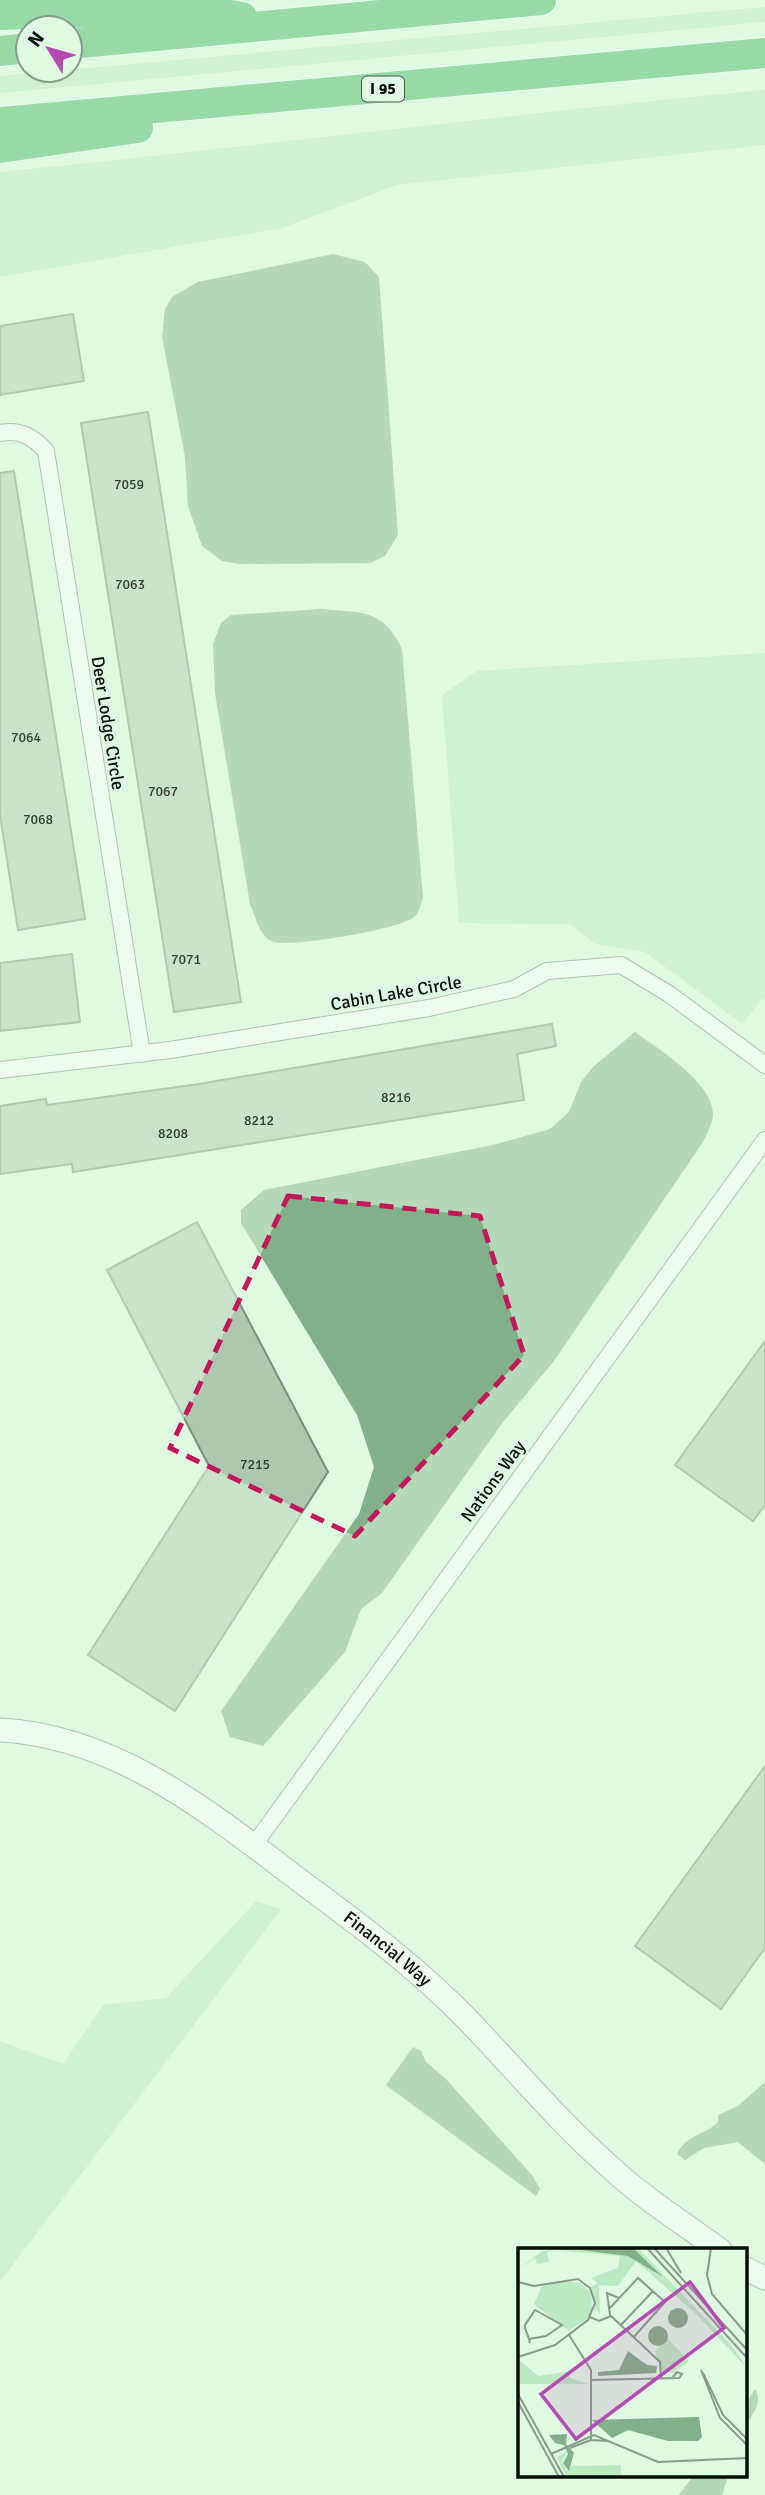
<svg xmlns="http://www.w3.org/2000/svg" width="765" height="2495" font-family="Signika,sans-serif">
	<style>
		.green { fill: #bbe9c0 }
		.water { fill: #82b088 }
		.building { fill: #adc7b0; stroke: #78917b; stroke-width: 2 }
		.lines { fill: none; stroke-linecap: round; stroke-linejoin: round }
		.street-casing { stroke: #708973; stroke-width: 18 }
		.secondary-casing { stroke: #708973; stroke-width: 25 }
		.highway-casing { stroke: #fff; stroke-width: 32 }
		.street { stroke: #fff; stroke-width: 16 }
		.secondary { stroke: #fff; stroke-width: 23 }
		.highway { stroke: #43b45d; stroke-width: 30 }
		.marked { fill: none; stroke: #c2185b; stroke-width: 5; stroke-dasharray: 14 9; stroke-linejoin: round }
		.labels { text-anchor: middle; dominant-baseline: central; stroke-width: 5; stroke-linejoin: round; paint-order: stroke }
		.number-label { font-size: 14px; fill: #303d31 }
		.shield { fill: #dffae2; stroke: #475649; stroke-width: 2 }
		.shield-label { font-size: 16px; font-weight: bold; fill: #060f07 }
		.street-label { font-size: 18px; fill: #060f07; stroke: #dffae2 }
		.inset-road { fill: none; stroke: #889c8a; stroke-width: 2 }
		.view { fill: #b34db1; fill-opacity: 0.15; stroke: #b34db1; stroke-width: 3.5 }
		.inset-edge { fill: none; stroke: #060f07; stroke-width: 3.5 }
	</style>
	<rect width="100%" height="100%" fill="#dffae2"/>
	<path class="green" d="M765,7V22L0,93V76Z
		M765,90V145L397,185L282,228L0,277V172C255,147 510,114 765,90Z
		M765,653V996L742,1024L645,952L595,944L570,924L459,923L442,695L477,671Z
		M256,1901L281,1909L0,2282V2041L63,2064L103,2005L166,1998Z"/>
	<path class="water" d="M333,254L365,262L379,277L398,535L385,556L370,563L239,564L222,561L202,546L188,506L185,457L162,337L165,309L172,297L198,282Z
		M321,609C361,613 383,608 402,649L423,898C421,904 419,913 414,917C401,929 286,949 271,941C259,936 255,915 250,904L215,693L213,644L221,623L231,615Z
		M635,1032C658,1049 715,1083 713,1116C712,1124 706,1135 703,1142L554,1361L503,1422L382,1593L361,1609L345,1652L263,1746L230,1737L221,1711L359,1514L374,1467L357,1415L241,1223V1210L264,1190L493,1145L550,1129L569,1112L581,1082L593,1067Z
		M413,2047L421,2051L426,2062L446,2079L532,2175L540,2189L536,2196L386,2085Z
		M765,2082V2164L738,2142L704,2148L685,2160L677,2154C687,2134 704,2136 718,2122V2115L738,2106Z
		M755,2389C764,2405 751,2413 746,2427V2403Z
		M693,2476H728L722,2495H679Z"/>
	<path class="building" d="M73,314L84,381L0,395V326Z
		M148,412L241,1002L174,1012L81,423Z
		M14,471L85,919L18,930L0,815V473Z
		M72,954L80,1022L0,1031V963Z
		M552,1024L556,1046L517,1054L524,1100L73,1172L72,1164L0,1174V1106L46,1099L47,1105L199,1084Z
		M197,1222L328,1472L175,1711L88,1655L209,1466L107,1270Z
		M765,1341V1505L753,1521L675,1465Z
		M765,1766V1948L721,2009L635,1946Z"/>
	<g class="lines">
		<defs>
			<path id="street" d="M0,433C20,429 32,436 46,451L142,1054
				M0,1070L170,1050L429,1008L514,989L547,971L621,965L669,994L765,1065
				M254,1845L765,1140"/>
			<g id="secondary">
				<path id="s1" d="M0,1730C118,1736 213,1815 303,1883C360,1925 417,1968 466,2018C514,2068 558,2121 610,2167C643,2198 683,2223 720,2250"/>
				<path d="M746,2269L765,2278"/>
			</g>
			<path id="highway" d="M0,15L194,9L242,17
				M70,44L541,0
				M0,51L28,48
				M0,122L765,53
				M0,148L138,128"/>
		</defs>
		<use href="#street" class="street-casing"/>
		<use href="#secondary" class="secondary-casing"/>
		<use href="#highway" class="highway-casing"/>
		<use href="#street" class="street"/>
		<use href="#secondary" class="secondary"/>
		<use href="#highway" class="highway"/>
	</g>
	<path d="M0 0H765V2495H0ZM288,1196L480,1216L524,1355L355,1536L170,1448Z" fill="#dffae2" fill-opacity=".55" fill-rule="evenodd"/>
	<path class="marked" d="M288,1196L480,1216L524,1355L355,1536L170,1448Z"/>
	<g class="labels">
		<g class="number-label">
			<text x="129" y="484">7059</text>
			<text x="130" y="584">7063</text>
			<text x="26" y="737">7064</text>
			<text x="163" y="791">7067</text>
			<text x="38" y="819">7068</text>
			<text x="186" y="959">7071</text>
			<text x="396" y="1097">8216</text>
			<text x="259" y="1120">8212</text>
			<text x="173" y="1133">8208</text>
			<text x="255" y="1464">7215</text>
		</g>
		<rect class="shield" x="362" y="76.5" width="42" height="25" rx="5"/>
		<g class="shield-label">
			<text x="383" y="89">I 95</text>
		</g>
		<g class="street-label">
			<text transform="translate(108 723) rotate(81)">Deer Lodge Circle</text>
			<text transform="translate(396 993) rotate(-10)">Cabin Lake Circle</text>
			<text transform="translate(493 1481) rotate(-54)">Nations Way</text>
			<text stroke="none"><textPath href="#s1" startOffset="452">Financial Way</textPath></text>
		</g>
	</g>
	<g transform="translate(518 2248)">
		<rect width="229" height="229" fill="#dffae2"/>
		<path d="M47,0L110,8L144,29L115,0H120L213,97L229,120L178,66L118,13L100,38L81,37L82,67L79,61L77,64L73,39L80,35L73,30L100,20L102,8L36,2L29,4L31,14L19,16L17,10L0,22L24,3ZM44,33L62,35L73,45L74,61L68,72L50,83L16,56L24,38ZM150,91L171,113L155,125L144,124L137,103ZM0,111L20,128L49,124L52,130L71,136H0ZM49,203L44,214L49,223L54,218L103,217V229H48L39,209Z" fill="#bbe9c0"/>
		<path d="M47,0H115L145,29L110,8ZM150 70a10 10 0 1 1 20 0a10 10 0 1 1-20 0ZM130 88a10 10 0 1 1 20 0a10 10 0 1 1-20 0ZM110,103L129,117L139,118L138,125L80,128V124L101,122ZM181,169L184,189L180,193H150L110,182L94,190L74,172ZM49,186L48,196L56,205L51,223L45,215L50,206L46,197L37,195L31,187Z" fill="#82b088"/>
		<path class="inset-road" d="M129,0L230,111M136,0L230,103M148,0L163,25M193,0L189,27L194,46L230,88M0,34L16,38L60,31L72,40L77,55L70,72L37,97L0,109M101,50L89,45L92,67L142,114L143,131M91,61L120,30L147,54L115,90M72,69L81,73L93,68M103,77L135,43M51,87L73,122V192L91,193M11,91L28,88L44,77L17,62L7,77V80L11,91L12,95M183,122L202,170L230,198M185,125L205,167L230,192M73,132L161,130L164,126L159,124L154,130M0,146L46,229M0,154L41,229M52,200L73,192M33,206L76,187L140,214L230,210"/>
		<path class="view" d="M172,34L206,80L58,191L23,146Z"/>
		<rect width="229" height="229" class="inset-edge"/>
	</g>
	<g transform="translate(49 49) rotate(307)"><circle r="33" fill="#dffae2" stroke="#889c8a" stroke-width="2"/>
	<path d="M0-5L12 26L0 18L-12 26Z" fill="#b34db1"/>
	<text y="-10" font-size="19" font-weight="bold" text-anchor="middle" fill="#060f07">N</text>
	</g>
</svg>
